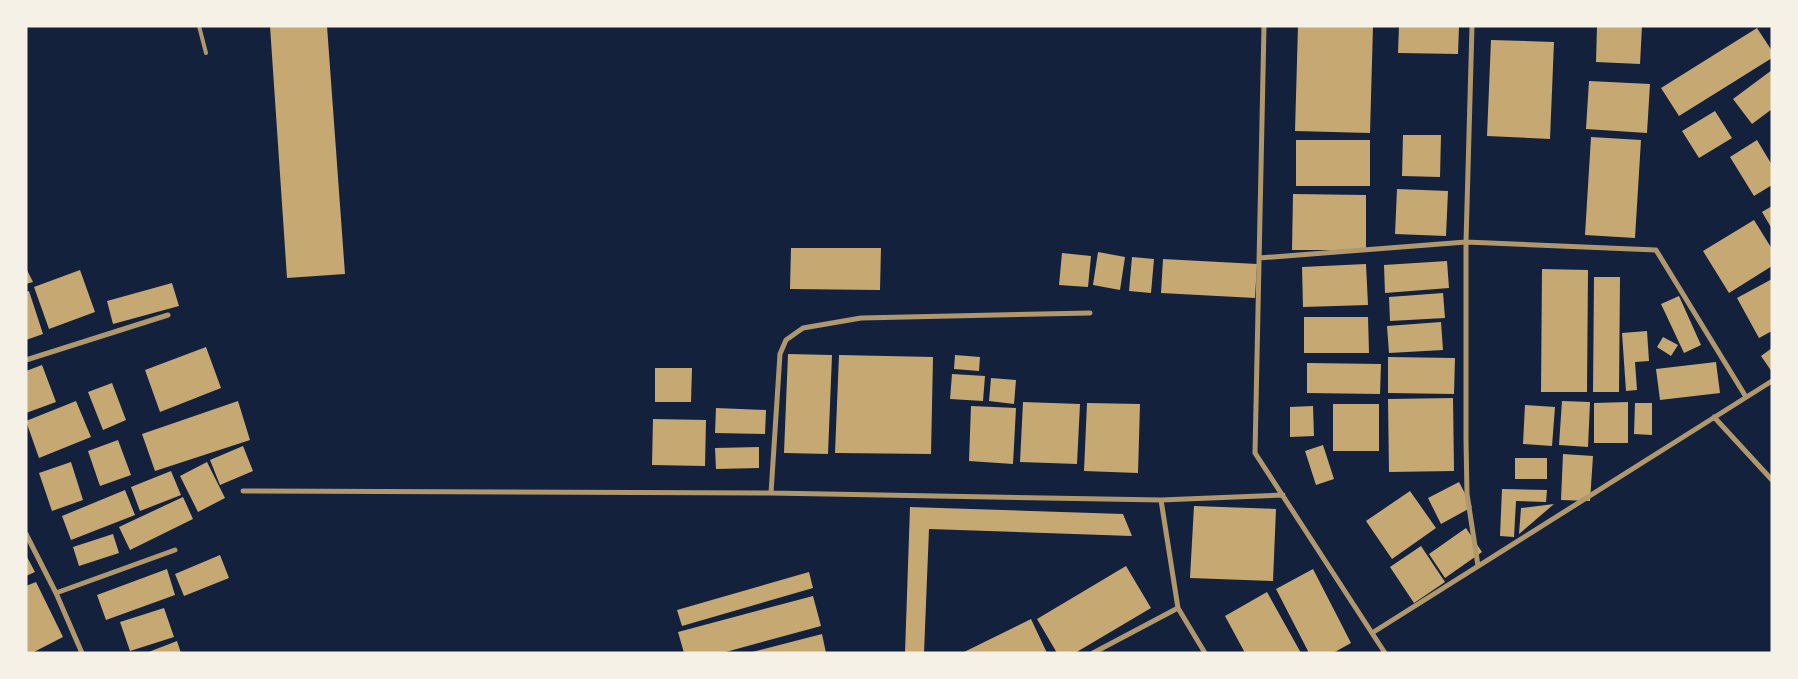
<svg xmlns="http://www.w3.org/2000/svg" width="1798" height="679" font-family="Jost,sans-serif">
	<style>
		.building { fill: #c6a872 }
		.lines { fill: none; stroke-linecap: round; stroke-linejoin: round }
		.service { stroke: #b1986c; stroke-width: 4 }
		.minor { stroke: #b1986c; stroke-width: 5 }
	</style>
	<rect width="100%" height="100%" fill="#14213d"/>
	<path class="building" d="M270,26H327L345,274L287,278Z
		M1298,26H1373L1370,133L1295,131Z
		M1399,26H1459L1458,54L1398,53Z
		M1597,26H1642L1640,64L1596,62Z
		M1757,28L1772,51V58L1679,116L1661,88Z
		M1491,40L1554,42L1550,139L1487,136Z
		M1772,70V109L1752,124L1733,99Z
		M1589,81L1650,84L1647,133L1586,129Z
		M1715,111L1732,138L1699,158L1682,131Z
		M1403,135H1441L1440,177L1402,176Z
		M1591,137L1641,140L1635,238L1585,235Z
		M1296,140H1370V186H1296Z
		M1757,140L1772,165V185L1754,196L1730,157Z
		M1397,189L1448,191L1446,236L1395,234Z
		M1293,194L1366,195V250H1292Z
		M1772,206V229L1762,212Z
		M1754,220L1772,249V266L1729,293L1703,251Z
		M791,248H881L880,290L790,289Z
		M1098,252L1125,257L1120,290L1093,285Z
		M1062,253L1091,256L1088,287L1059,285Z
		M1132,257L1154,259L1151,293L1129,291Z
		M1163,259L1257,264L1255,298L1161,293Z
		M1447,261L1449,288L1385,293L1384,265Z
		M1366,264L1368,305L1303,307L1302,267Z
		M26,268L33,282L26,284Z
		M1542,269L1588,270L1587,392H1541Z
		M80,270L95,312L49,329L34,287Z
		M1594,277H1620L1619,392H1593Z
		M1772,279V331L1759,338L1737,298Z
		M172,283L179,306L113,324L107,301Z
		M29,291L43,334L26,340V292Z
		M1443,293L1445,318L1390,321L1389,297Z
		M1679,296L1701,345L1684,353L1661,304Z
		M1304,317H1368L1369,353H1304Z
		M1441,322L1443,350L1389,353L1387,326Z
		M1647,331L1649,361L1635,362L1637,390L1626,391L1622,333Z
		M1663,337L1678,345L1671,356L1657,347Z
		M206,347L221,388L160,412L145,370Z
		M1772,348V372L1761,356Z
		M788,354L832,355L828,454L784,453Z
		M839,355L933,357L931,454L835,453Z
		M955,355L980,357L979,371L954,369Z
		M1388,357L1455,358L1454,394L1388,393Z
		M1716,362L1720,393L1660,400L1656,369Z
		M1307,363L1381,364L1380,394L1307,393Z
		M42,365L56,402L26,413V371Z
		M655,368H692L691,402H655Z
		M952,374L985,376L983,401L950,399Z
		M991,378L1016,380L1014,404L989,401Z
		M112,383L126,420L103,430L88,392Z
		M1453,398L1454,471L1389,472L1388,399Z
		M76,401L91,437L39,458L26,421Z
		M238,401L250,440L155,471L142,434Z
		M1562,401L1590,402L1588,447L1559,445Z
		M1023,402L1080,404L1077,464L1020,462Z
		M1628,402V443H1594V403Z
		M1087,403L1140,404L1138,473L1084,471Z
		M1635,403H1652V435L1634,434Z
		M1333,404H1379V451H1333Z
		M1525,405L1555,407L1552,446L1523,444Z
		M971,406L1016,408L1013,464L969,461Z
		M1313,406L1314,436L1290,437V407Z
		M716,408L766,410L765,434L715,433Z
		M653,419L706,420L705,466L652,465Z
		M118,440L131,475L100,486L88,451Z
		M1323,445L1334,479L1316,485L1305,451Z
		M243,446L253,471L220,485L210,460Z
		M759,447V468L716,469L715,448Z
		M1563,454L1593,456L1590,501L1561,500Z
		M1515,458H1547V479H1515Z
		M71,462L83,500L52,511L39,473Z
		M207,462L225,498L198,512L180,476Z
		M171,471L181,495L140,511L131,487Z
		M1459,482L1472,507L1441,524L1428,498Z
		M1502,489L1547,490L1546,502L1516,501L1514,537L1500,536Z
		M125,490L135,515L71,540L62,516Z
		M1410,491L1436,528L1392,559L1366,521Z
		M183,497L193,519L130,550L119,527Z
		M1554,504L1519,534L1521,508Z
		M1194,506L1276,509L1273,581L1190,578Z
		M910,507L1123,514L1132,536L929,529L924,653H905Z
		M1466,528L1482,552L1445,578L1429,554Z
		M113,534L119,553L79,566L73,547Z
		M1421,546L1445,582L1414,603L1390,567Z
		M26,555L35,572L26,576Z
		M220,555L229,578L184,596L175,574Z
		M1126,566L1151,608L1075,653H1057L1037,619Z
		M167,569L175,595L106,620L97,595Z
		M1313,569L1351,643L1333,653H1309L1276,589Z
		M809,572L813,588L682,626L677,610Z
		M36,582L63,637L32,653H26V586Z
		M1267,592L1301,653H1245L1225,616Z
		M813,596L821,626L722,653H684L678,632Z
		M164,608L174,637L130,651L120,622Z
		M1031,619L1047,653H962Z
		M822,634L826,653H752V652Z
		M177,641L181,653H146Z"/>
	<g class="lines">
		<path class="service" d="M199,26L206,53"/>
		<path class="minor" d="M1264,26L1255,453L1385,653
			M1472,26L1466,242V440L1467,494L1478,566
			M1259,258L1466,242L1656,250L1746,397
			M26,360L168,315
			M1714,417L1772,480
			M243,491L771,493L1161,500L1283,495
			M771,493L780,354L786,340L803,328L861,318L1090,313
			M1161,500L1178,608L1205,653
			M26,534L56,593L82,653
			M56,593L175,550
			M1372,633L1772,381
			M1093,653L1178,608"/>
	</g>
	<rect width="1798" height="679" fill="none" stroke="#f6f1e7" stroke-width="55"/>
</svg>
